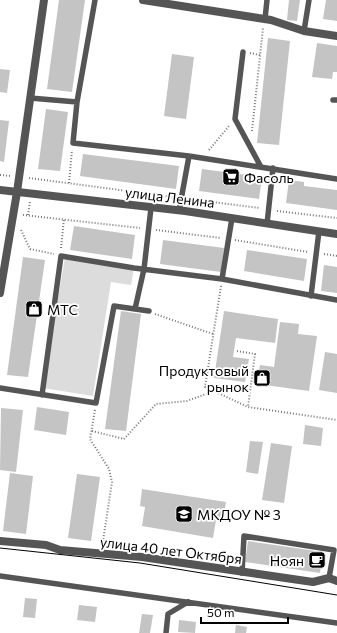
<svg xmlns="http://www.w3.org/2000/svg" width="337" height="633" font-family="Commissioner,sans-serif">
	<style>
		.green { fill: #dcdcdc }
		.building { fill: #c4c4c4 }
		.lines { fill: none; stroke-linecap: round; stroke-linejoin: round }
		.path { stroke: #777; stroke-width: 2; stroke-dasharray: 1 2; stroke-linecap: butt }
		.lane { stroke: #555; stroke-width: 5.5 }
		.street { stroke: #555; stroke-width: 8 }
		.tram { stroke: #000; stroke-width: 1 }
		.labels { text-anchor: middle; dominant-baseline: central; stroke-width: 3.5; stroke-linejoin: round; paint-order: stroke }
		.poi-label { font-size: 14px; fill: #000; stroke: #fff; text-anchor: start }
		.street-label { font-size: 14px; fill: #000; stroke: #fff }
	</style>
	<rect width="100%" height="100%" fill="#fff"/>
	<path class="green" d="M65,257L134,268L131,285L111,282L93,396L43,388Z"/>
	<path class="building" d="M59,0H85L72,92L47,89Z
		M289,0H300L297,21L287,20Z
		M326,0H337V21L323,19Z
		M268,38L290,41L279,145L257,143Z
		M317,43L337,46V72H333L332,79L312,77Z
		M172,54L194,57L186,119L164,116Z
		M0,69L10,70L7,93L0,92Z
		M46,109L68,112L60,171L38,169Z
		M0,120L9,121L4,162L0,161Z
		M83,154L179,166L176,189L80,176Z
		M202,169L262,177L259,199L199,191Z
		M289,180L304,182V186L337,190V210L286,203Z
		M74,226L135,235L132,259L70,250Z
		M163,240L224,248L221,272L160,264Z
		M247,250L307,259L304,281L244,271Z
		M23,257L45,260L28,377L7,375Z
		M324,265L337,267V293L321,291Z
		M121,311L141,314L126,431L105,429Z
		M224,311L278,319L275,343L236,338L233,357L249,359L245,382L214,378Z
		M280,322L299,324L298,334L317,336L309,391L257,384L260,365L274,367Z
		M325,352L337,354V393L319,390Z
		M37,407L69,412L66,435L34,430Z
		M1,408L23,410L16,472L0,470Z
		M305,425L323,428L321,446L303,444Z
		M250,441L263,442L258,474L246,472Z
		M271,443L292,446L284,503L262,500Z
		M10,473L33,476L26,534L3,531Z
		M77,474L100,477L91,541L68,538Z
		M142,489L226,502L223,522L216,520L213,538L142,526L145,507L140,506Z
		M248,541L323,552L320,573L245,562Z
		M25,598L37,599L35,618L23,617Z
		M79,605L97,607L95,622L77,620Z
		M142,614L153,615L150,633H139Z
		M179,620L196,622L195,633L178,632Z
		M236,625L247,627L246,633H235Z"/>
	<g class="lines">
		<path class="path" d="M250,53L260,55
			M252,131L263,28
			M209,150L229,126
			M0,175L11,176
			M29,178L173,197
			M69,183L72,150
			M189,199L260,208
			M277,211L337,218
			M23,215L140,228
			M28,215L30,202
			M21,230L30,249L54,254
			M156,230L221,238
			M235,240L308,252
			M61,248L64,219
			M324,254L337,256
			M221,286L205,387L248,407L337,420
			M155,314L213,334
			M237,351L255,354L248,407
			M95,410L90,439L109,469L112,482L103,541L119,544
			M92,431L124,439L156,404L187,401L214,391"/>
		<path class="lane" d="M265,19L267,0
			M304,31L309,0
			M243,52L235,119L261,167
			M30,98L77,102L73,143L189,156L337,179
			M333,100H337
			M77,102L95,0
			M179,211L189,156
			M267,224L273,168
			M222,279L232,218
			M311,296L319,231
			M135,309L144,269L151,208
			M0,388L96,403L114,306L149,311
			M42,395L61,256L134,268L222,279L337,300
			M242,573L244,536L334,550L329,578
			M0,576L337,623
			M166,633L168,614L188,602"/>
		<path class="street" d="M143,0L271,20L304,31L337,36
			M0,190L185,211L337,234
			M0,293L17,192L44,0
			M0,541L46,545L60,550L142,557L313,582L329,578L337,581"/>
		<path class="tram" d="M0,548L140,563L337,595"/>
	</g>
	<defs>
		<symbol id="supermarket-square" viewBox="-11 -11 22 22"><rect x="-9" y="-9" width="18" height="18" rx="4" fill="#000" stroke="#fff"/><path d="M-6-5.5h2.5l.6 2H6L4.5 2H-2.5L-4.4-4H-6ZM-1.5 3.2a1.3 1.3 0 1 0 .1 0ZM3 3.2a1.3 1.3 0 1 0 .1 0Z" fill="#fff"/></symbol>
		<symbol id="shop-square" viewBox="-11 -11 22 22"><rect x="-9" y="-9" width="18" height="18" rx="4" fill="#000" stroke="#fff"/><path d="M-5-2.5h2.3a2.7 3.5 0 0 1 5.4 0H5L5.5 6h-11ZM-1.5-2.5h3a1.5 2.3 0 0 0-3 0Z" fill="#fff"/></symbol>
		<symbol id="school-square" viewBox="-11 -11 22 22"><rect x="-9" y="-9" width="18" height="18" rx="4" fill="#000" stroke="#fff"/><path d="M0-5L7-2L0 1L-7-2ZM-4 1L0 2.5L4 1V4Q0 6-4 4Z" fill="#fff"/></symbol>
		<symbol id="cafe-square" viewBox="-11 -11 22 22"><rect x="-9" y="-9" width="18" height="18" rx="4" fill="#000" stroke="#fff"/><path d="M-5.5-4.5H6V0H3Q3 3.5 0 3.5H-2.5Q-5.5 3.5-5.5 0ZM3-3.2v2h1.7v-2ZM-6 4.5H4V6H-6Z" fill="#fff"/></symbol>
	</defs>
	<g fill-rule="evenodd">
		<use href="#supermarket-square" x="221" y="167" width="20" height="20"/>
		<use href="#shop-square" x="24" y="299" width="20" height="20"/>
		<use href="#shop-square" x="252" y="368" width="20" height="20"/>
		<use href="#school-square" x="174" y="504" width="20" height="20"/>
		<use href="#cafe-square" x="307" y="550" width="20" height="20"/>
	</g>
	<g class="labels">
		<g class="poi-label">
			<text x="244" y="177">Фасоль</text>
			<text x="47" y="309">МТС</text>
			<text x="249" y="370" text-anchor="end">Продуктовый<tspan x="249" dy="16">рынок</tspan></text>
			<text x="197" y="514">МКДОУ № 3</text>
			<text x="304" y="560" text-anchor="end">Ноян</text>
		</g>
		<g class="street-label">
			<text transform="translate(170 197) rotate(7)">улица Ленина</text>
			<text transform="translate(171 550) rotate(7)">улица 40 лет Октября</text>
		</g>
	</g>
	<path d="M201 617v6h87v-6" fill="none" stroke="#000000" stroke-width="2"/>
	<text x="207" y="617" font-size="12" fill="#000000" stroke="#ffffff" stroke-width="3" paint-order="stroke">50 m</text>
</svg>
